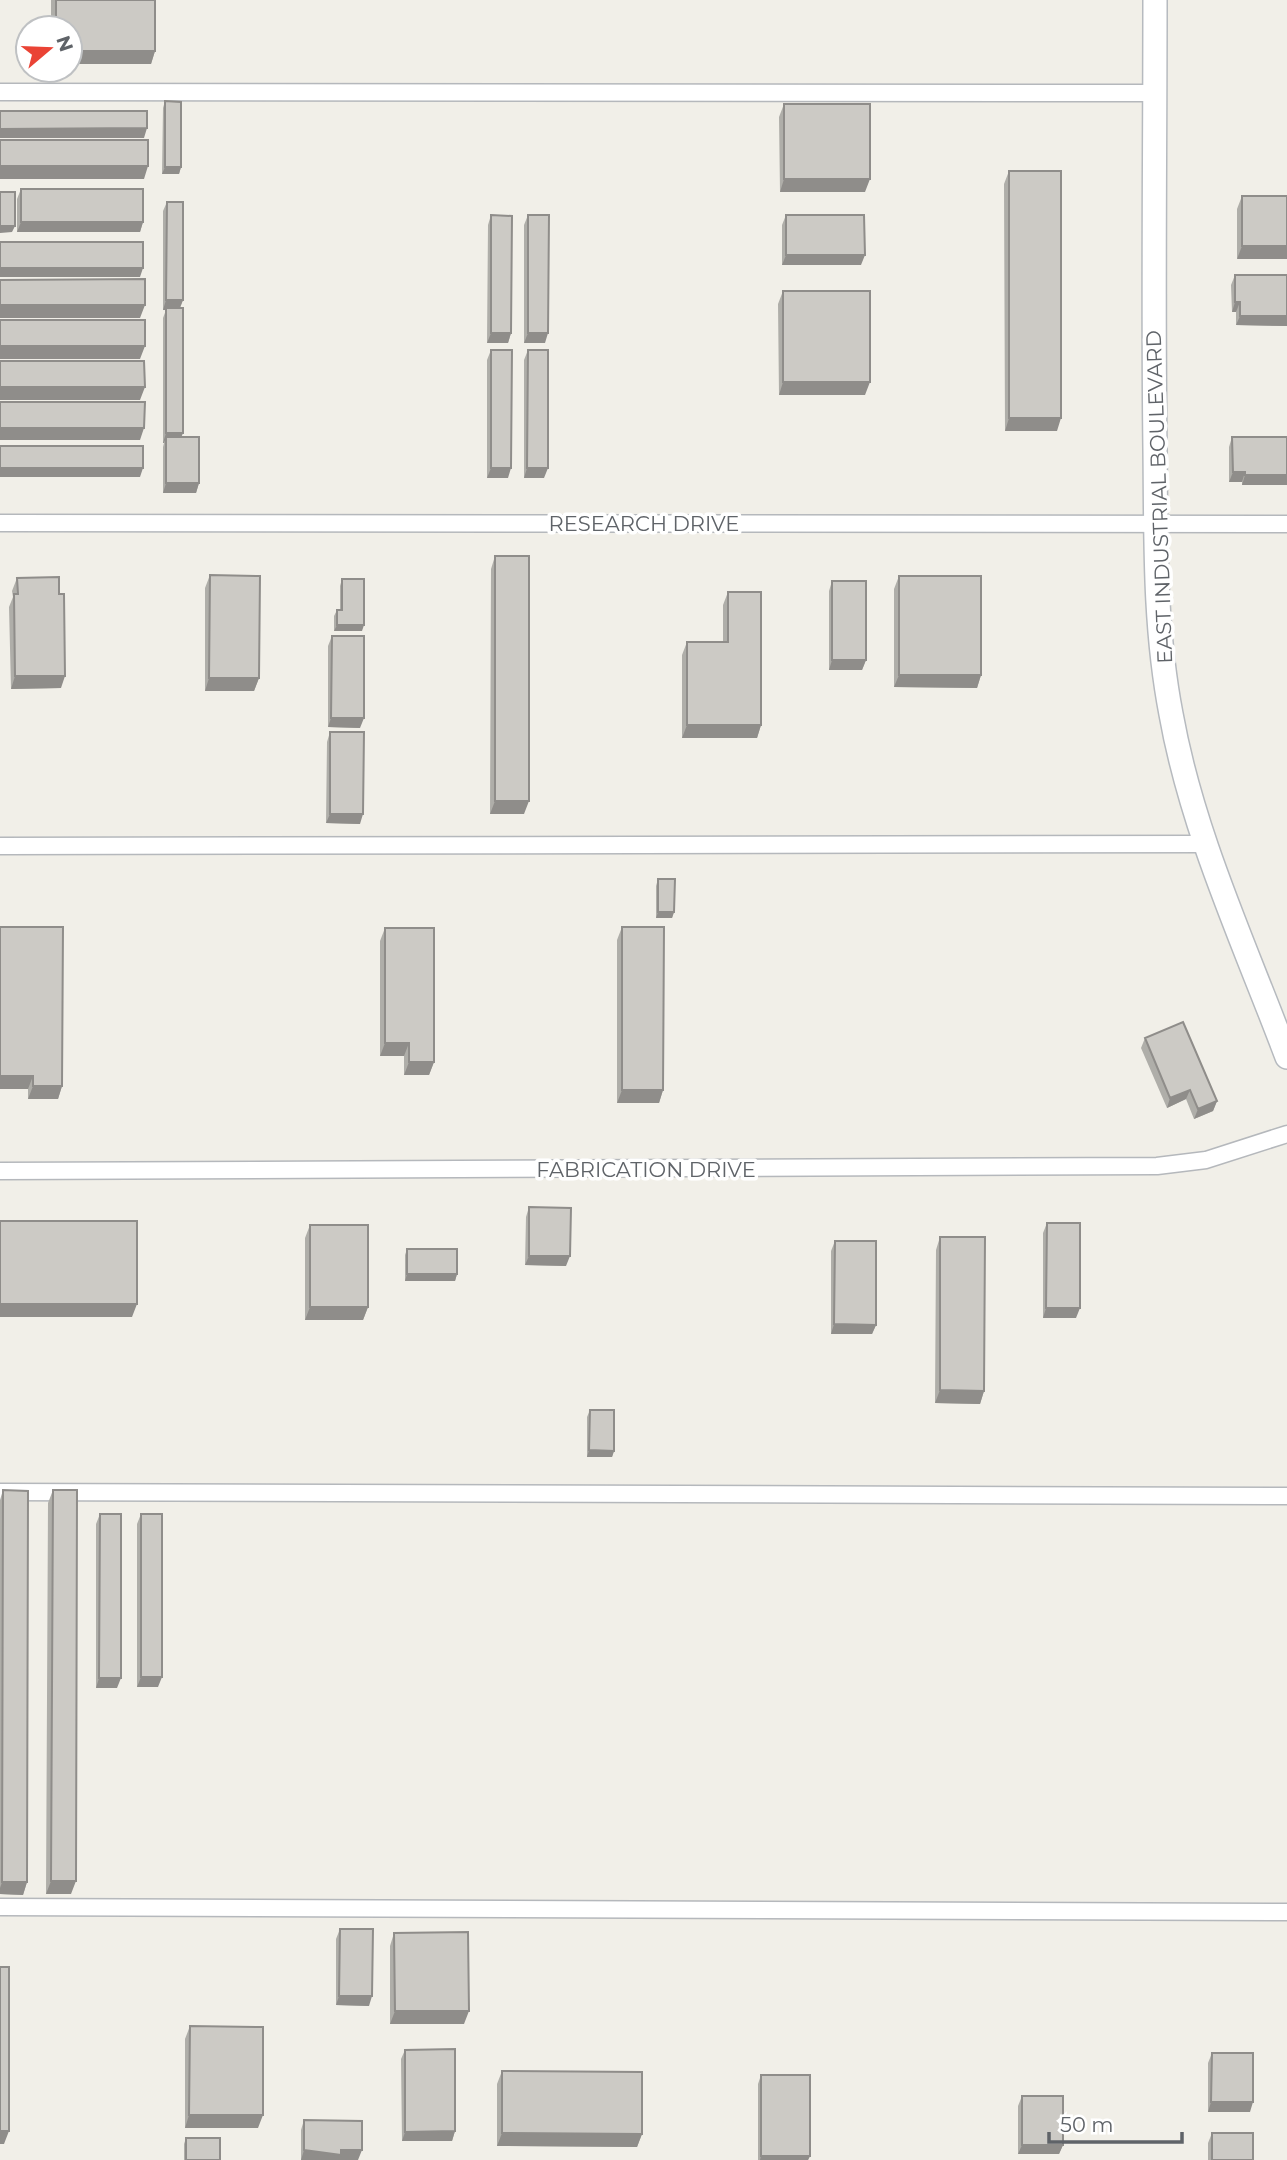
<svg xmlns="http://www.w3.org/2000/svg" width="1287" height="2160" font-family="Montserrat,sans-serif">
	<style>
		.lines { fill: none; stroke-linecap: round; stroke-linejoin: round }
		.street-casing { stroke: #b5b8bc; stroke-width: 19 }
		.secondary-casing { stroke: #b6babf; stroke-width: 26 }
		.street { stroke: #fff; stroke-width: 16 }
		.secondary { stroke: #fff; stroke-width: 23 }
		.wall { fill: #afaea9 }
		.shaded-wall { fill: #8f8d8a }
		.building { fill: #cccac5; stroke: #8f8d8a; stroke-width: 2 }
		.labels { text-anchor: middle; dominant-baseline: central; stroke-width: 7; stroke-linejoin: round; paint-order: stroke }
		.street-label { font-size: 21px; fill: #5f6368; stroke: #fff }
	</style>
	<rect width="100%" height="100%" fill="#f1efe8"/>
	<g class="lines">
		<defs>
			<path id="street" d="M0,92L1155,93
				M0,523L1287,524
				M0,846L1207,844
				M0,1171L1157,1166L1206,1160L1287,1134
				M0,1492L1287,1496
				M0,1907L1287,1912"/>
			<path id="secondary" d="M1155,0C1155,150 1153,300 1155,449C1156,538 1154,626 1171,714C1192,832 1245,945 1287,1057"/>
		</defs>
		<use href="#street" class="street-casing"/>
		<use href="#secondary" class="secondary-casing"/>
		<use href="#street" class="street"/>
		<use href="#secondary" class="secondary"/>
	</g>
	<path class="wall" d="M51,0H155V51L151,64H70V28H51Z
		M165,101L181,167L179,174H162L163,108Z
		M784,104L865,192H780L779,117Z
		M1009,171L1057,431H1005L1004,184Z
		M21,189L143,222L140,232H17V199Z
		M1242,196H1287L1237,259V209Z
		M167,202L183,300L180,308L181,437L199,483L196,493H163V447L164,443H163V318L166,310H163V211Z
		M491,215L511,333L508,343H487L488,225Z
		M528,215L545,343H524V225Z
		M786,215L861,265H782V225Z
		M1235,275H1287V326L1236,325V312H1232L1231,285Z
		M783,291L865,395H779L778,304Z
		M491,350L508,478H487V360Z
		M528,350L544,478H524V360Z
		M1232,437H1287V485H1242V482H1229V447Z
		M495,556L524,814H490L491,569Z
		M210,575L259,678L254,691H205V588Z
		M899,576L981,675L977,688L894,687V589Z
		M17,578L61,688L11,689L9,607L13,597L12,591Z
		M342,579L362,631H334V616L337,610H340V586Z
		M832,581L866,660L862,670H829V591Z
		M728,592L761,725L757,738H682V655L687,642H723V605Z
		M332,636L360,728L328,727V646Z
		M330,732L360,824L326,823L327,742Z
		M658,879L674,912L672,918H656V886Z
		M0,927L62,1086L58,1099H28V1089H0Z
		M622,927L663,1090L659,1103H617V940Z
		M385,928L434,1062L429,1075H404V1056H380V941Z
		M1145,1038L1217,1101L1213,1111L1194,1119L1186,1099L1167,1108L1141,1048Z
		M529,1207L566,1266L525,1265L526,1217Z
		M1047,1223L1076,1318H1043V1233Z
		M310,1225L368,1307L363,1320H305V1238Z
		M940,1237L984,1391L980,1404L935,1403L936,1250Z
		M835,1241L876,1325L872,1334H831V1251Z
		M407,1249L457,1274L455,1281H405V1255Z
		M590,1410L614,1451L612,1457H587V1417Z
		M3,1490L27,1882L23,1895L0,1894V1500Z
		M53,1490L71,1894H46L48,1503Z
		M100,1514L117,1688H96V1524Z
		M141,1514L158,1687H137V1524Z
		M340,1929L369,2006L336,2005V1939Z
		M394,1933L464,2024H390V1946Z
		M190,2026L258,2128H185V2039Z
		M405,2050L455,2131L452,2141H402L401,2059Z
		M1212,2053L1250,2112H1208V2063Z
		M502,2071L642,2134L637,2147L497,2146V2084Z
		M761,2075L810,2156L808,2160H758V2084Z
		M1022,2096L1063,2145L1059,2154H1018V2106Z
		M304,2120L358,2160H301V2130Z
		M1212,2133L1253,2160H1208V2143Z
		M186,2138L220,2160H184V2144Z"/>
	<path class="shaded-wall" d="M70,51H155L151,64H70Z
		M147,128L144,138H0V129Z
		M0,166H148L144,179H0Z
		M165,167H181L179,174H162Z
		M784,179H870L865,192H780Z
		M21,222H143L140,232H17Z
		M0,226H15L12,232L0,233Z
		M1242,246H1287V259H1237Z
		M786,255H865L861,265H782Z
		M0,268H143L140,277H0Z
		M166,300H183L179,310H163Z
		M1235,302H1240L1236,312H1232Z
		M0,305H145L140,318H0Z
		M1240,316H1287V326L1236,325Z
		M491,333H511L508,343H487Z
		M528,333H548L545,343H524Z
		M0,346H145L140,359H0Z
		M783,382H870L865,395H779Z
		M0,387H145L140,400H0Z
		M1009,418H1061L1057,431H1005Z
		M0,428H144L140,440H0Z
		M166,433H183L179,443L166,437L164,443H163Z
		M0,468H143L140,477H0Z
		M491,468H511L508,478H487Z
		M527,468H548L544,478H524Z
		M1233,472H1245L1242,482H1229Z
		M1245,475H1287V485H1242Z
		M166,483H199L196,493H163Z
		M337,625H364L362,631H334Z
		M832,660H866L862,670H829Z
		M899,675H981L977,688L894,687Z
		M15,676H65L61,688L11,689Z
		M209,678H259L254,691H205Z
		M331,718H364L360,728L328,727Z
		M687,725H761L757,738H682Z
		M495,801H529L524,814H490Z
		M330,814H363L360,824L326,823Z
		M658,912H674L672,918H656Z
		M385,1043H409L404,1056H380Z
		M409,1062H434L429,1075H404Z
		M0,1076H33L28,1089H0Z
		M33,1086H62L58,1099H28Z
		M622,1090H663L659,1103H617Z
		M1190,1090L1186,1099L1167,1108L1170,1098Z
		M1217,1101L1213,1111L1194,1119L1198,1109Z
		M529,1256H570L566,1266L525,1265Z
		M407,1274H457L455,1281H405Z
		M0,1304H137L132,1317H0Z
		M310,1307H368L363,1320H305Z
		M1046,1308H1080L1076,1318H1043Z
		M834,1324L876,1325L872,1334H831Z
		M940,1390L984,1391L980,1404L935,1403Z
		M589,1450L614,1451L612,1457H587Z
		M141,1677H162L158,1687H137Z
		M99,1678H121L117,1688H96Z
		M51,1881H76L71,1894H46Z
		M2,1882H27L23,1895L0,1894V1888Z
		M339,1996H372L369,2006L336,2005Z
		M395,2011H469L464,2024H390Z
		M1211,2102H1253L1250,2112H1208Z
		M189,2115H263L258,2128H185Z
		M0,2131H9L4,2144H0Z
		M455,2131L452,2141H402L405,2132Z
		M502,2133L642,2134L637,2147L497,2146Z
		M1022,2145H1063L1059,2154H1018Z
		M304,2150H362L358,2160H301Z
		M761,2156H810L808,2160H760Z"/>
	<path class="building" d="M56,0H155V51H70V28H56Z
		M165,101L181,102V167H165Z
		M784,104H870V179H784Z
		M0,111H147V128L0,129Z
		M0,140H148V166H0Z
		M1009,171H1061V418H1009Z
		M21,189H143V222H21Z
		M0,192H15V226H0Z
		M1242,196H1287V246H1242Z
		M167,202H183V300H166Z
		M491,215L512,216L511,333H491Z
		M528,215H549L548,333H528Z
		M786,215H864L865,255H786Z
		M0,242H143V268H0Z
		M1235,275H1287V316H1240V302H1235Z
		M145,279V305H0V280Z
		M783,291H870V382H783Z
		M166,308H183V433H166Z
		M0,320H145V346H0Z
		M491,350H512L511,468H491Z
		M528,350H548V468H527Z
		M0,361H144L145,387H0Z
		M0,402H145L144,428H0Z
		M166,437H199V483H166Z
		M1232,437H1287V475H1245V472H1233Z
		M0,446H143V468H0Z
		M495,556H529V801H495Z
		M210,575L260,576L259,678H209Z
		M899,576H981V675H899Z
		M59,577V594H64L65,676H15L14,594H18L17,578Z
		M342,579H364V625H337V610H342Z
		M832,581H866V660H832Z
		M728,592H761V725H687V642H728Z
		M332,636H364V718H331Z
		M330,732H364L363,814H330Z
		M658,879H675L674,912H658Z
		M0,927H63L62,1086H33V1076H0Z
		M622,927H664L663,1090H622Z
		M385,928H434V1062H409V1043H385Z
		M1183,1022L1217,1101L1198,1109L1190,1090L1170,1098L1145,1038Z
		M529,1207L571,1208L570,1256H529Z
		M0,1221H137V1304H0Z
		M1047,1223H1080V1308H1046Z
		M310,1225H368V1307H310Z
		M940,1237H985L984,1391L940,1390Z
		M835,1241H876V1325L834,1324Z
		M407,1249H457V1274H407Z
		M590,1410H614V1451L589,1450Z
		M3,1490L28,1491L27,1882H2Z
		M53,1490H77L76,1881H51Z
		M100,1514H121V1678H99Z
		M141,1514H162V1677H141Z
		M340,1929H373L372,1996H339Z
		M468,1932L469,2011H395L394,1933Z
		M0,1967H9V2131H0Z
		M190,2026L263,2027V2115H189Z
		M455,2049V2131L405,2132V2050Z
		M1212,2053H1253V2102H1211Z
		M502,2071L642,2072V2134L502,2133Z
		M761,2075H810V2156H761Z
		M1022,2096H1063V2145H1022Z
		M304,2120L362,2121V2150H341V2155L304,2150Z
		M1212,2133H1253V2160H1212Z
		M186,2138H220V2160H186Z"/>
	<g class="labels">
		<g class="street-label">
			<text transform="translate(1159 497) rotate(-92)">EAST INDUSTRIAL BOULEVARD</text>
			<text x="644" y="523">RESEARCH DRIVE</text>
			<text x="646" y="1169">FABRICATION DRIVE</text>
		</g>
	</g>
	<g transform="translate(49 49) rotate(71)"><circle r="33" fill="#ffffff" stroke="#bfc1c3" stroke-width="2"/>
	<path d="M0-5L12 26L0 18L-12 26Z" fill="#ea4335"/>
	<text y="-10" font-size="19" font-weight="bold" text-anchor="middle" fill="#5f6368">N</text>
	</g>
	<path d="M1049 2132v10h133v-10" fill="none" stroke="#5f6368" stroke-width="3.5"/>
	<text x="1060" y="2132" font-size="21" fill="#5f6368" stroke="#ffffff" stroke-width="5" paint-order="stroke">50 m</text>
</svg>
